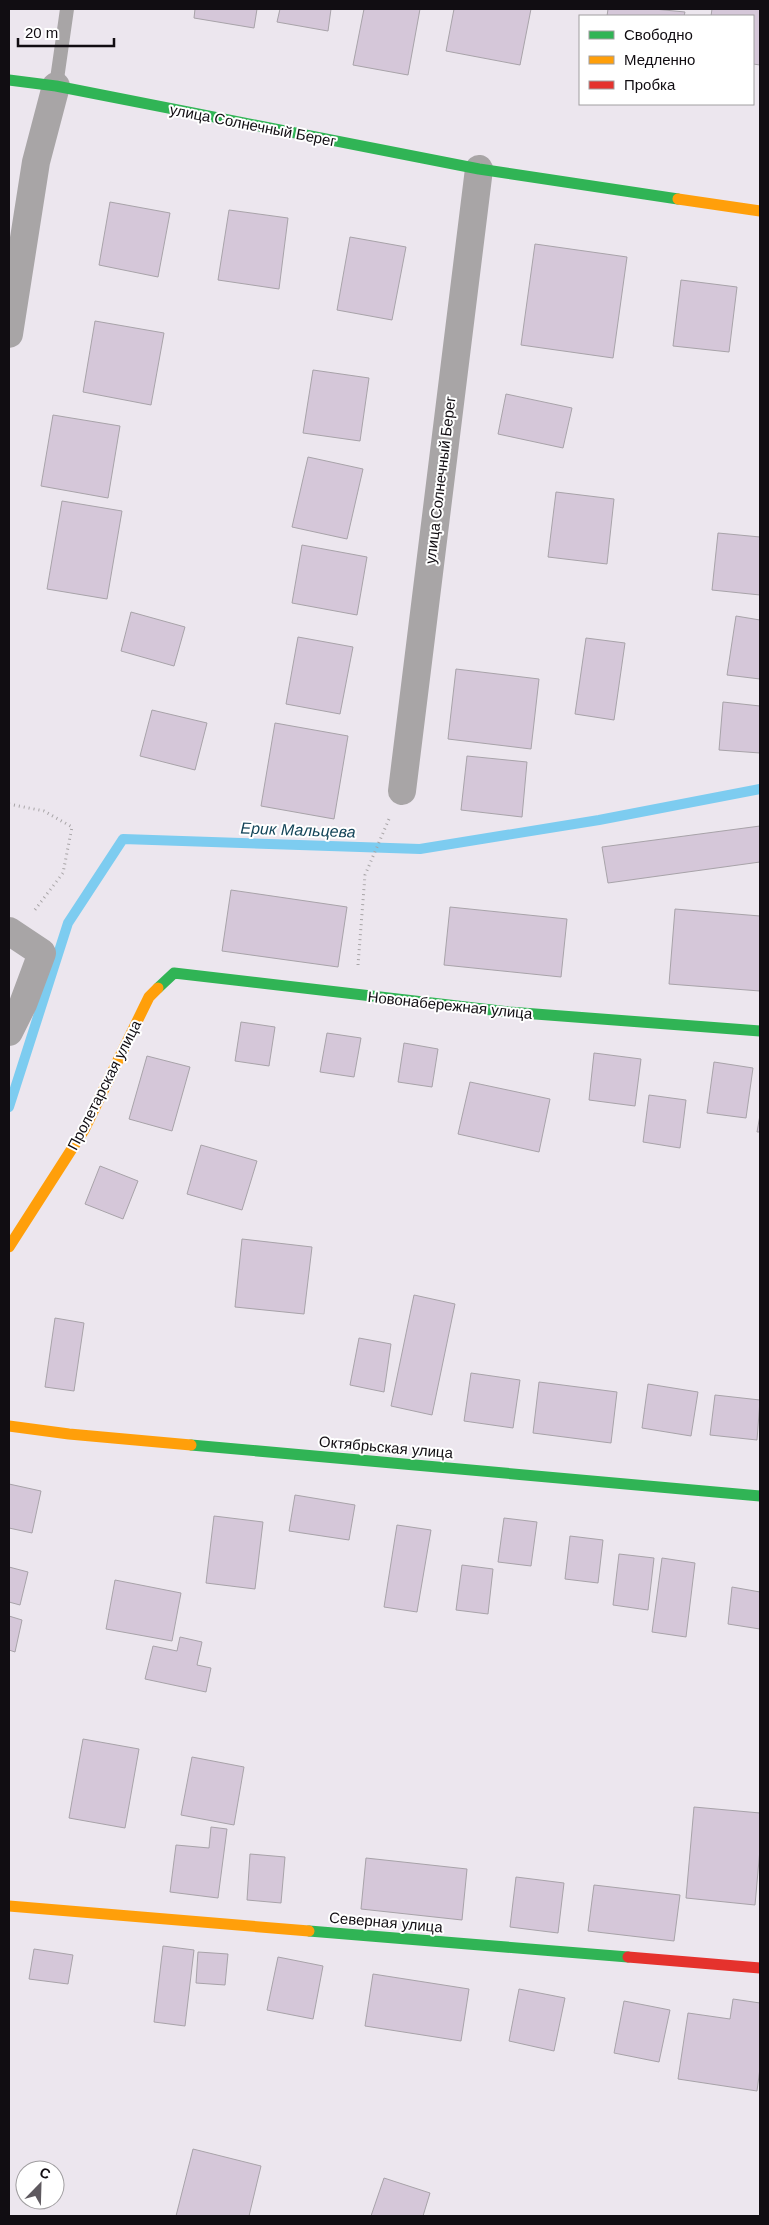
<svg xmlns="http://www.w3.org/2000/svg" width="769" height="2225" font-family="Arial,sans-serif">
	<style>
		.lines { fill: none; stroke-linecap: round; stroke-linejoin: round }
		.stream { stroke: #7dccf0; stroke-width: 10 }
		.building { fill: #d5c7d9; stroke: #a8a3a9 }
		.path { stroke: #a8a5a7; stroke-width: 3; stroke-dasharray: 1 4; stroke-linecap: butt }
		.lane { stroke: #a8a5a6; stroke-width: 14 }
		.street { stroke: #a8a5a6; stroke-width: 28 }
		.fast { stroke: #30b455; stroke-width: 11 }
		.slow { stroke: #ff9f0a; stroke-width: 11 }
		.jam { stroke: #e5322d; stroke-width: 11 }
		.labels { text-anchor: middle; dominant-baseline: central; stroke-width: 4; stroke-linejoin: round; paint-order: stroke }
		.street-label { font-size: 15px; fill: #110d12; stroke: #fff }
		.water-label { font-size: 16px; font-style: italic; fill: #144559; stroke: #fff }
	</style>
	<rect width="100%" height="100%" fill="#ece6ee"/>
	<g class="lines">
		<path class="stream" d="M9,1107L68,923L123,839L420,849L599,820L760,789"/>
	</g>
	<path class="building" d="M195,9H257L254,28L194,18Z
		M280,9H331L328,31L277,22Z
		M364,9H420L408,75L353,65Z
		M454,9H531L520,65L446,51Z
		M608,9H654L685,12L684,16H607Z
		M712,9H760V65L753,64V16H711Z
		M110,202L170,213L158,277L99,265Z
		M229,210L288,218L279,289L218,280Z
		M350,237L406,247L392,320L337,310Z
		M535,244L627,257L613,358L521,345Z
		M681,280L737,287L729,352L673,346Z
		M95,321L164,333L151,405L83,392Z
		M313,370L369,378L360,441L303,433Z
		M506,394L572,408L563,448L498,434Z
		M53,415L120,426L108,498L41,486Z
		M308,457L363,469L347,539L292,527Z
		M556,492L614,499L607,564L548,557Z
		M62,501L122,511L107,599L47,589Z
		M718,533L760,537V595L712,590Z
		M302,545L367,557L357,615L292,603Z
		M131,612L185,627L174,666L121,651Z
		M736,616L760,620V679L727,675Z
		M298,637L353,647L340,714L286,704Z
		M586,638L625,643L614,720L575,714Z
		M456,669L539,679L531,749L448,739Z
		M723,702L760,706V753L719,750Z
		M152,710L207,723L195,770L140,756Z
		M275,723L348,736L334,819L261,806Z
		M467,756L527,762L522,817L461,810Z
		M760,826V862L608,883L602,847Z
		M231,890L347,907L338,967L222,951Z
		M450,907L567,919L561,977L444,965Z
		M675,909L760,916V991L669,984Z
		M241,1022L275,1027L269,1066L235,1061Z
		M327,1033L361,1038L354,1077L320,1072Z
		M404,1043L438,1049L432,1087L398,1082Z
		M594,1053L641,1059L635,1106L589,1100Z
		M147,1056L190,1067L172,1131L129,1119Z
		M714,1062L753,1068L746,1118L707,1113Z
		M470,1082L550,1099L539,1152L458,1134Z
		M649,1095L686,1100L680,1148L643,1142Z
		M760,1115V1132H757Z
		M201,1145L257,1161L242,1210L187,1194Z
		M100,1166L138,1181L123,1219L85,1204Z
		M242,1239L312,1247L304,1314L235,1307Z
		M414,1295L455,1304L432,1415L391,1406Z
		M55,1318L84,1323L74,1391L45,1387Z
		M359,1338L391,1344L384,1392L350,1385Z
		M471,1373L520,1380L513,1428L464,1421Z
		M539,1382L617,1392L611,1443L533,1433Z
		M648,1384L698,1392L691,1436L642,1428Z
		M715,1395L760,1400L757,1440L710,1435Z
		M9,1484L41,1491L32,1533L9,1528Z
		M295,1495L355,1505L349,1540L289,1531Z
		M214,1516L263,1522L255,1589L206,1583Z
		M504,1518L537,1522L531,1566L498,1562Z
		M397,1525L431,1530L417,1612L384,1607Z
		M570,1536L603,1540L598,1583L565,1579Z
		M619,1554L654,1558L648,1610L613,1605Z
		M662,1558L695,1563L686,1637L652,1632Z
		M462,1565L493,1569L488,1614L456,1610Z
		M9,1567L28,1572L20,1605L9,1602Z
		M115,1580L181,1593L172,1641L106,1629Z
		M732,1587L760,1592V1629L728,1624Z
		M9,1616L22,1620L15,1652L9,1650Z
		M180,1637L202,1642L197,1665L211,1668L206,1692L145,1679L153,1646L177,1651Z
		M83,1739L139,1749L125,1828L69,1818Z
		M192,1757L244,1767L234,1825L181,1815Z
		M694,1807L760,1813V1849L755,1905L686,1898Z
		M211,1827L227,1829L218,1898L170,1892L176,1845L209,1848Z
		M250,1854L285,1857L281,1903L247,1900Z
		M366,1858L467,1869L462,1920L361,1909Z
		M516,1877L564,1883L558,1933L510,1927Z
		M594,1885L680,1895L674,1941L588,1931Z
		M163,1946L194,1950L185,2026L154,2022Z
		M34,1949L73,1955L68,1984L29,1979Z
		M198,1952L228,1954L225,1985L196,1983Z
		M278,1957L323,1966L313,2019L267,2010Z
		M373,1974L469,1989L461,2041L365,2026Z
		M519,1989L565,1998L554,2051L509,2041Z
		M733,1999L760,2003V2068L757,2091L678,2079L688,2013L730,2019Z
		M624,2001L670,2010L659,2062L614,2053Z
		M193,2149L261,2166L249,2216H176Z
		M384,2178L430,2193L423,2216H371Z"/>
	<g class="lines">
		<path class="path" d="M9,804L44,811L72,827L63,873L34,911
			M358,965L365,875L389,819"/>
		<path class="lane" d="M56,86L67,9"/>
		<path class="street" d="M9,334L36,162L56,86
			M402,791L479,169
			M9,931L42,953L23,1004L9,1032"/>
		<path class="fast" d="M9,80L56,86L479,169L678,199
			M158,988L174,973L509,1012L760,1031
			M191,1445L760,1496
			M309,1931L628,1957"/>
		<path class="slow" d="M678,199L760,211
			M9,1247L84,1130L149,997L158,988
			M9,1426L69,1434L191,1445
			M9,1906L309,1931"/>
		<path class="jam" d="M628,1957L760,1968"/>
	</g>
	<g class="labels">
		<g class="street-label">
			<text transform="translate(253 125) rotate(11)">улица Солнечный Берег</text>
			<text transform="translate(440 480) rotate(-83)">улица Солнечный Берег</text>
			<text transform="translate(450 1005) rotate(6)">Новонабережная улица</text>
			<text transform="translate(104 1085) rotate(-63)">Пролетарская улица</text>
			<text transform="translate(386 1447) rotate(5)">Октябрьская улица</text>
			<text transform="translate(386 1922) rotate(5)">Северная улица</text>
		</g>
		<g class="water-label">
			<text transform="translate(298 830) rotate(2)">Ерик Мальцева</text>
		</g>
	</g>
	<rect width="769" height="2225" fill="none" stroke="#110d12" stroke-width="20"/>
	<rect x="579" y="15" width="175" height="90" fill="#ffffff" stroke="#a09ea0"/>
	<rect x="589" y="31" width="25" height="8" fill="#30b455" stroke="#a09ea0"/>
	<text x="624" y="40" font-size="15" fill="#110d12">Свободно</text>
	<rect x="589" y="56" width="25" height="8" fill="#ff9f0a" stroke="#a09ea0"/>
	<text x="624" y="65" font-size="15" fill="#110d12">Медленно</text>
	<rect x="589" y="81" width="25" height="8" fill="#e5322d" stroke="#a09ea0"/>
	<text x="624" y="90" font-size="15" fill="#110d12">Пробка</text>
	<g transform="translate(40 2185) rotate(23)"><circle r="24" fill="#ffffff" stroke="#a09ea0"/>
	<path d="M0-4L9 19L0 12L-9 19Z" fill="#5e595f"/>
	<text y="-8" font-size="14" font-weight="bold" text-anchor="middle" fill="#110d12">С</text>
	</g>
	<path d="M18 38v8h96v-8" fill="none" stroke="#110d12" stroke-width="2.5"/>
	<text x="25" y="38" font-size="15" fill="#110d12" stroke="#ffffff" stroke-width="4" paint-order="stroke">20 m</text>
</svg>
